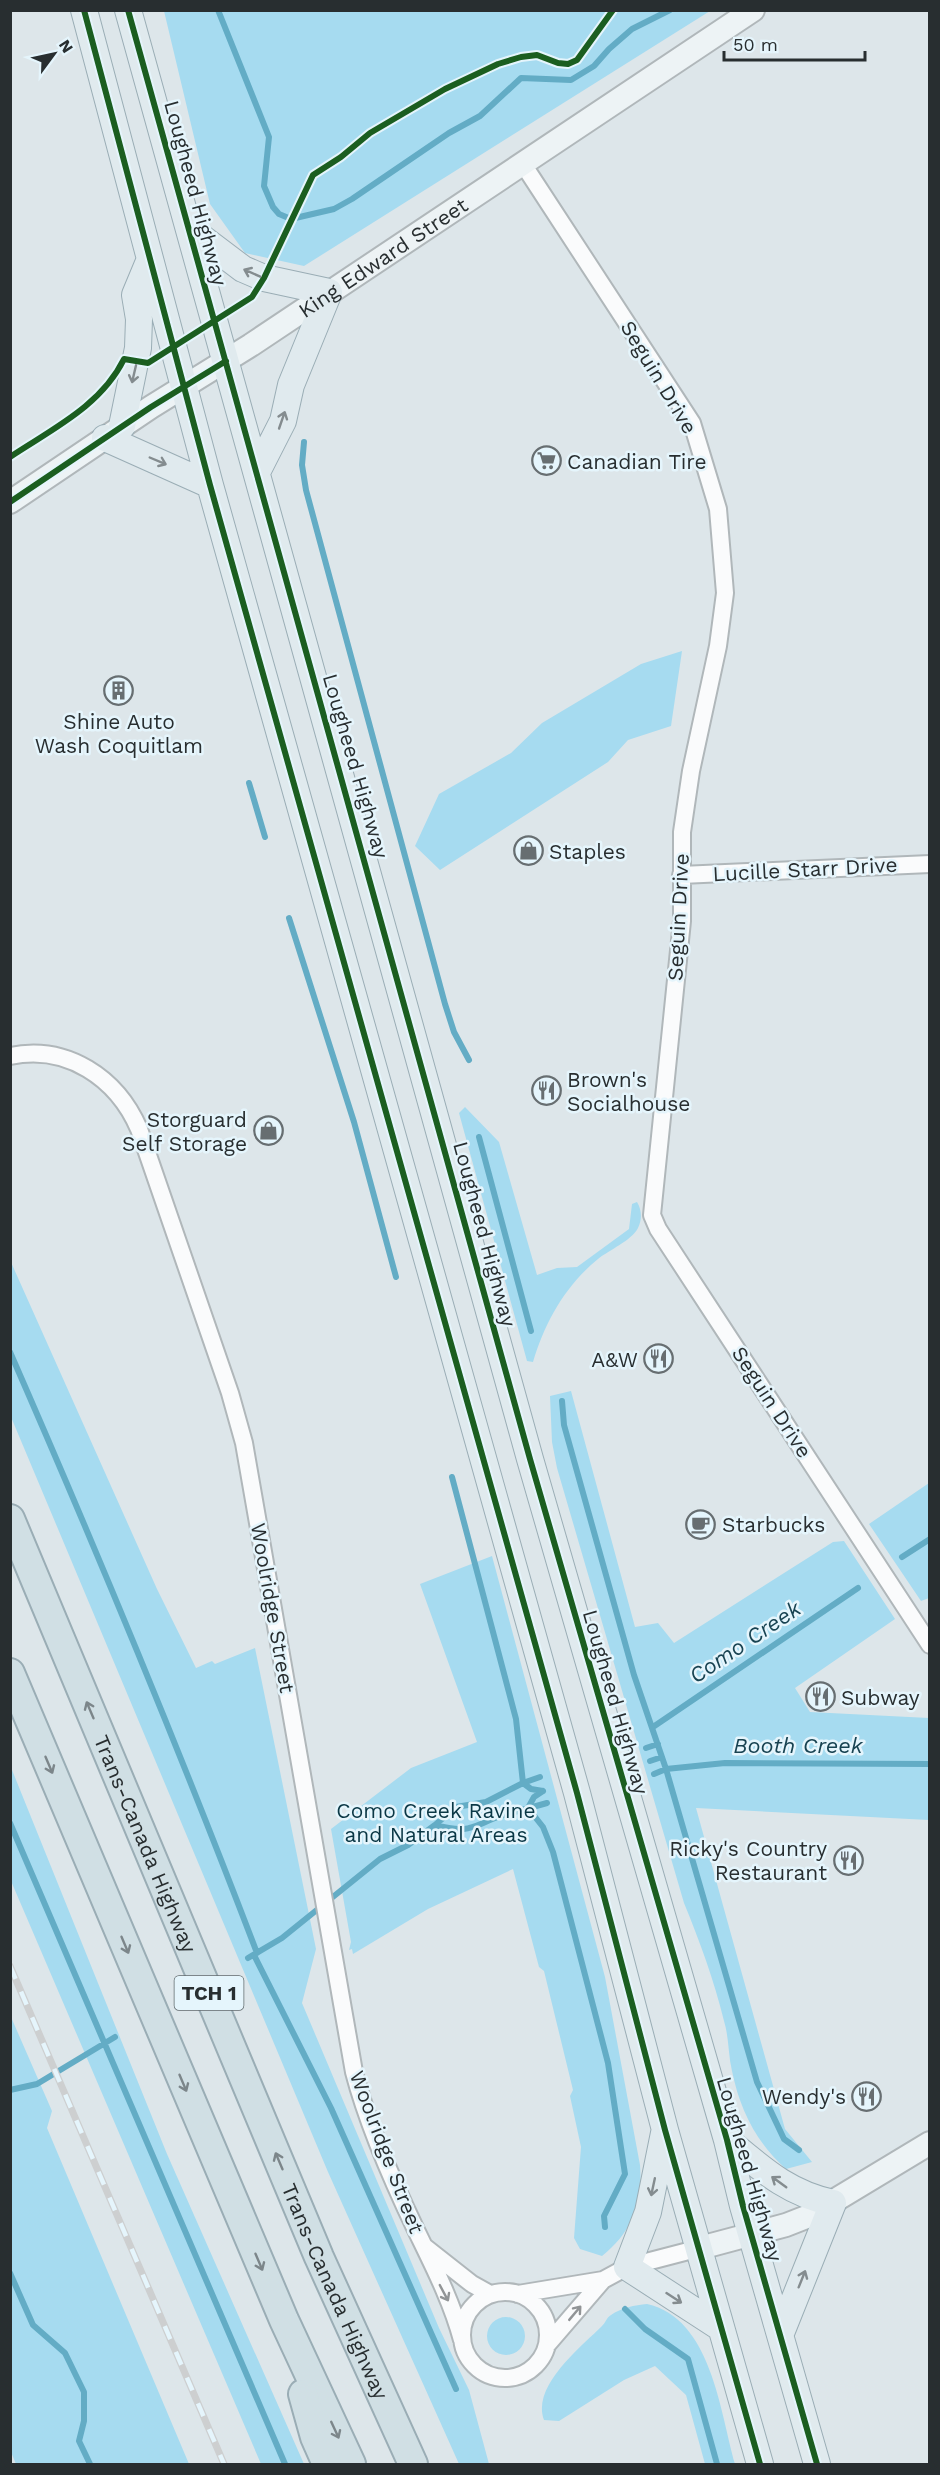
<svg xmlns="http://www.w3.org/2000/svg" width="940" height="2475" font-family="'Work Sans',sans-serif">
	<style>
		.green { fill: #a6dbf0 }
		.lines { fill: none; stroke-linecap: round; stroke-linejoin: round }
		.stream { stroke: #63acc5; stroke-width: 6 }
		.street-casing { stroke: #b0b7ba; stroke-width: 20 }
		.secondary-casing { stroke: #b0b7ba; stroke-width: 26 }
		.primary-casing { stroke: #9aadb5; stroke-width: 28 }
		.highway-casing { stroke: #9aadb5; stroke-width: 32 }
		.street { stroke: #fafbfc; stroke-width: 16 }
		.secondary { stroke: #edf3f5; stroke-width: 22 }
		.primary { stroke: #e0eaee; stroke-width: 26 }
		.highway { stroke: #d0dfe4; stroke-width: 28 }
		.rail-casing { stroke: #cdcfd0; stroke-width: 7 }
		.rail { stroke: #e5f5fc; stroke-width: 4.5; stroke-dasharray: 14; stroke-linecap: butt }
		.cycleway-casing { stroke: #e5f5fc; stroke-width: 10 }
		.cycleway { stroke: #1b5e20; stroke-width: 6 }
		.oneway { stroke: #848c8f }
		.oneway2 { stroke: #7c868a }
		.oneway3 { stroke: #919496 }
		.labels { text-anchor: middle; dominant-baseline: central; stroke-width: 5; stroke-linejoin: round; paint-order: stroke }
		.shield { fill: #e5f5fc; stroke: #616a6d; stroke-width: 1.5 }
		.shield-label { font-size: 20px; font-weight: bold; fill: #282e30 }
		.street-label { font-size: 21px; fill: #282e30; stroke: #e5f5fc }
		.poi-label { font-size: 21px; fill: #282e30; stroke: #e5f5fc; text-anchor: start }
		.park-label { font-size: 21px; fill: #0a3745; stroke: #e5f5fc }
		.water-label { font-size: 22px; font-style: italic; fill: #184352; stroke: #e5f5fc }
	</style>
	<rect width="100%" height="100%" fill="#dde6ea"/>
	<path class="green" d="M164,11V10L710,11L304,266L245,253L210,204Z
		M682,651L671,726L628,740L608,762L440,870L415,846L439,794L511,753L542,723L641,664Z
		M465,1107L499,1142L537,1275L557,1268L577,1267L629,1229L632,1204L637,1202C642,1210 642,1220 638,1228C631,1241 609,1250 598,1259C565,1286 545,1322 533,1362L527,1361L459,1113Z
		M10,1260L157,1589L196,1668L212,1661L215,1664L255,1648L316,1949L302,2003L439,2328L469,2390L489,2464H459L328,2172L11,1417Z
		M571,1391L635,1627L658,1623L674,1643L833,1542L844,1541L895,1619L795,1688L810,1712L929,1718V1820L696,1808L785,2129L812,2162L786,2169C756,2142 740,2110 732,2071C728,2054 729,2037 724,2021C714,1980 700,1942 684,1903L557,1468L552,1442L550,1396Z
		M929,1483V1598L921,1601L869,1524Z
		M492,1556L605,1977L640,2165C643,2203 632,2232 602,2256L580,2249L574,2238L581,2147L570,2096L573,2090L544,1971L539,1967L513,1869L428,1909L353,1954L352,1949L349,1950L351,1942L331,1829L411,1768L477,1742L420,1584Z
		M10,1765L167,2154L304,2464H261L11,1881Z
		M11,2017L52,2111L47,2128L189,2464H16L11,2452Z
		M647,2304C711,2318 720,2411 735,2464H705L686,2395L655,2366L624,2380L559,2421L544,2420C531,2386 582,2346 602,2326C606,2322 607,2317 611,2315C621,2308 635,2305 647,2304Z
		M487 2336a19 19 0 1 1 38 0a19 19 0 1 1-38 0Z"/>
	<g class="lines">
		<path class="stream" d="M218,10L269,137L264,186L273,207L279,214L291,219L334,209L352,199L449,133L480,116L521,78L571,80L594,66L609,49L632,29L670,10
			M304,442L302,465L306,490L445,1004L454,1032L469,1060
			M249,783L265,837
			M289,918L354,1122L396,1277
			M479,1137L531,1331
			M10,1352C97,1551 180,1751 257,1953
			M562,1401L564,1425L634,1675L666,1769L757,2082L784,2139L799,2150
			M902,1557L930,1539
			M653,1727L858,1588
			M646,1748L658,1744
			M650,1761L662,1757
			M654,1774L666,1769L725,1763L930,1764
			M523,1783L531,1789L543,1791
			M523,1783L540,1777
			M528,1808L543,1827L553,1852L608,2063L625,2174L604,2216L605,2227
			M528,1808L534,1797L543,1791
			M10,1823L285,2464
			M435,1825L456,1807L486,1802L523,1783L516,1719L452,1477
			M254,1955L331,2108L456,2389
			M248,1958L282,1938L380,1859L408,1845L435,1825C472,1835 472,1825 504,1815C518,1811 533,1807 547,1803
			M10,2090L37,2084L115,2037
			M10,2273L33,2325L65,2353L84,2392V2421L79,2441L90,2464
			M625,2309L645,2329L688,2359L717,2464"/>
		<defs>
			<path id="street" d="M523,164L692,423L718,509L725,593L718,646L691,771L682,832V921L652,1215L658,1229L930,1645
				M681,875L930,864
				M10,1056C67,1044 117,1078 139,1129L230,1393L244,1443L354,2072C368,2126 392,2180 416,2230C433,2265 452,2302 462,2340
				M425,2247L472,2284L490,2294
				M462 2335a43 43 0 1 1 86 0a43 43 0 1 1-86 0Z
				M518,2294L603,2280L627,2267L700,2248
				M547,2345L603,2280"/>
			<g id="secondary">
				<path id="s1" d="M10,502L151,407L251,345L753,10"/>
				<path d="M700,2248L786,2225L809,2216L930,2143"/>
			</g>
			<path id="primary" d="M84,10L210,485L577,1793L665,2130L760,2464
				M128,10L530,1459L727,2140L743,2206L817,2464
				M190,229L243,269L264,278L329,292L291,385L283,421L257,472
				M122,426L138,348L139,319L135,295L150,259
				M105,438L210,485
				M664,2133L648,2212L627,2267L721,2328
				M727,2140C762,2169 787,2193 833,2203L781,2333"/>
			<g id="highway">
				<path id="s2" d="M10,1519L319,2257L413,2464"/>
				<path d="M10,1673L284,2320L351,2464"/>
				<path d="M303,2394L315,2437L327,2464"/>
			</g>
		</defs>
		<use href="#street" class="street-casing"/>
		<use href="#secondary" class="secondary-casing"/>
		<use href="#primary" class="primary-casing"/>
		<use href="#highway" class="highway-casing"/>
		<use href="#street" class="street"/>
		<use href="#secondary" class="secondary"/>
		<use href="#primary" class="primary"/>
		<use href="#highway" class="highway"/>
		<defs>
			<path id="rail" d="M10,1966L224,2464"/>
		</defs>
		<use href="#rail" class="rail-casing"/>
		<use href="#rail" class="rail"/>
		<defs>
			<path id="cycleway" d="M84,10L210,485L577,1793L665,2130L760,2464
				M128,10L530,1459L727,2140L743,2206L817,2464
				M10,457C52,429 101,406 124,359L148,363L252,297L264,278L313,175L341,157L370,133L445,89L498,64L521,57L537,55L558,63L568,64L577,60L613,10
				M10,502L151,407L226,361"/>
		</defs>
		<use href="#cycleway" class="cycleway-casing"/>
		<use href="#cycleway" class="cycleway"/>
	</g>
	<defs><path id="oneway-shaft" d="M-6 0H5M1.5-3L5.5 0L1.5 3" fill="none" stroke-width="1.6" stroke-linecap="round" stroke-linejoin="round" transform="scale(1.5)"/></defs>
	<g class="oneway">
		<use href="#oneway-shaft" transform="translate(252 273) rotate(-156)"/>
		<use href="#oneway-shaft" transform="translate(134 374) rotate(103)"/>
		<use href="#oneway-shaft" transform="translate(282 420) rotate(-71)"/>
		<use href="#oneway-shaft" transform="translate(158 461) rotate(23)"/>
		<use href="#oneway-shaft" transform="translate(779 2182) rotate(-144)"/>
		<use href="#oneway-shaft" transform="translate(653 2187) rotate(102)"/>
		<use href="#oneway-shaft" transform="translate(802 2279) rotate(-68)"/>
		<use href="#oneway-shaft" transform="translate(674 2298) rotate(33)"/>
	</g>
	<g class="oneway2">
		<use href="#oneway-shaft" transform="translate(90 1710) rotate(-113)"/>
		<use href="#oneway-shaft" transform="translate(49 1765) rotate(67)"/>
		<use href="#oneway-shaft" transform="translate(125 1945) rotate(67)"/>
		<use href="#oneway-shaft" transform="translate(183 2083) rotate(67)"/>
		<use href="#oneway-shaft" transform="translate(279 2161) rotate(-113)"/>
		<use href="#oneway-shaft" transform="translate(259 2262) rotate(67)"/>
		<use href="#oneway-shaft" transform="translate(335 2430) rotate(65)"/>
	</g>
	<g class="oneway3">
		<use href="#oneway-shaft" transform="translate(444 2293) rotate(62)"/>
		<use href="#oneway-shaft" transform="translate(575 2313) rotate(-50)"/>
	</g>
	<defs>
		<symbol id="supermarket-ring" viewBox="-11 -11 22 22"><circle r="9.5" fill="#e5f5fc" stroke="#676e71" stroke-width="1.5"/><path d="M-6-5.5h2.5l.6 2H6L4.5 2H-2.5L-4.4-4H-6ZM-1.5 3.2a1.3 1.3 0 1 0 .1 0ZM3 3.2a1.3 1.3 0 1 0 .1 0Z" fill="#676e71"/></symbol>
		<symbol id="building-ring" viewBox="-11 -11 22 22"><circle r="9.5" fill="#e5f5fc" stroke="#676e71" stroke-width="1.5"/><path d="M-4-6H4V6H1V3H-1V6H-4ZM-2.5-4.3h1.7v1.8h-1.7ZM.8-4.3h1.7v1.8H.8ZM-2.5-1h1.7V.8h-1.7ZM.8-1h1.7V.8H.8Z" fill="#676e71"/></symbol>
		<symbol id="shop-ring" viewBox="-11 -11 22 22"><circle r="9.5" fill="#e5f5fc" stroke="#676e71" stroke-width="1.5"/><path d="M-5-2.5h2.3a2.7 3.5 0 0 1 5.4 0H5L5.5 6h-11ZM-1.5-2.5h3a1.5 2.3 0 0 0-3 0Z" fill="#676e71"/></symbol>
		<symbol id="restaurant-ring" viewBox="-11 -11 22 22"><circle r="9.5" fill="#e5f5fc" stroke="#676e71" stroke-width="1.5"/><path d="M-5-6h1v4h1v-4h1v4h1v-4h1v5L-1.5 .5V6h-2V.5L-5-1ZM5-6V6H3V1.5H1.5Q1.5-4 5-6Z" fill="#676e71"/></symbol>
		<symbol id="cafe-ring" viewBox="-11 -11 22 22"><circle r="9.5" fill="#e5f5fc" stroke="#676e71" stroke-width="1.5"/><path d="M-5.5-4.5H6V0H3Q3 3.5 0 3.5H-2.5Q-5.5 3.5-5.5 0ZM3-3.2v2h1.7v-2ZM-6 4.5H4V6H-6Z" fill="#676e71"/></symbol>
	</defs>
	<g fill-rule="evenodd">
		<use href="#supermarket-ring" x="530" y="444" width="33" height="33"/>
		<use href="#building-ring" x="102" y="674" width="33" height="33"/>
		<use href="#shop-ring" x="512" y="834" width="33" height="33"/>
		<use href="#restaurant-ring" x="530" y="1074" width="33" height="33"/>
		<use href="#shop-ring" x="252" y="1114" width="33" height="33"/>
		<use href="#restaurant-ring" x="642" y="1342" width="33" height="33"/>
		<use href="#cafe-ring" x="684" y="1508" width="33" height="33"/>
		<use href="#restaurant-ring" x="804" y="1680" width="33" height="33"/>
		<use href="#restaurant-ring" x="832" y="1844" width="33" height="33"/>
		<use href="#restaurant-ring" x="850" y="2080" width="33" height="33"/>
	</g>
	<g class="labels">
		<rect class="shield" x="174.5" y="1976" width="69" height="34" rx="4.5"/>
		<g class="shield-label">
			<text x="209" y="1993">TCH 1</text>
		</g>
		<g class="street-label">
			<text transform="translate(196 193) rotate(75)">Lougheed Highway</text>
			<text stroke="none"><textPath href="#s1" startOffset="446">King Edward Street</textPath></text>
			<text transform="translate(659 377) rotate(59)">Seguin Drive</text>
			<text transform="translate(356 766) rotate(74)">Lougheed Highway</text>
			<text transform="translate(805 869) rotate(-3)">Lucille Starr Drive</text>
			<text transform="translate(678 917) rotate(-87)">Seguin Drive</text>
			<text transform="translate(485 1234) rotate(75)">Lougheed Highway</text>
			<text transform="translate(772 1402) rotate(57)">Seguin Drive</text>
			<text transform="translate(273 1608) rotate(80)">Woolridge Street</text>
			<text transform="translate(616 1702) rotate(74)">Lougheed Highway</text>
			<text stroke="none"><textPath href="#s2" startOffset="352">Trans-Canada Highway</textPath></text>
			<text transform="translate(387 2152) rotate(69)">Woolridge Street</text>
			<text transform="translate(750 2169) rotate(74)">Lougheed Highway</text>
			<text stroke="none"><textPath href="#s2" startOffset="838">Trans-Canada Highway</textPath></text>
		</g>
		<g class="poi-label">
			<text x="567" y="461">Canadian Tire</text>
			<text x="119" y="721" text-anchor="middle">Shine Auto<tspan x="119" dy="24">Wash Coquitlam</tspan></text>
			<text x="549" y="851">Staples</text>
			<text x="567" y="1079">Brown's<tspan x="567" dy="24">Socialhouse</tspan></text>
			<text x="247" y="1119" text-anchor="end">Storguard<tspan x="247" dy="24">Self Storage</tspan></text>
			<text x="638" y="1359" text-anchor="end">A&amp;W</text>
			<text x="722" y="1524">Starbucks</text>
			<text x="841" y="1697">Subway</text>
			<text x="827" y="1848" text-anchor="end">Ricky's Country<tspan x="827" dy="24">Restaurant</tspan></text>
			<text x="846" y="2096" text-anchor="end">Wendy's</text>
		</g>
		<g class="park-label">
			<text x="436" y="1810">Como Creek Ravine<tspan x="436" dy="24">and Natural Areas</tspan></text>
		</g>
		<g class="water-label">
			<text transform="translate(745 1642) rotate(-34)">Como Creek</text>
			<text x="798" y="1745">Booth Creek</text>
		</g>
	</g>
	<rect width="940" height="2475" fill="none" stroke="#282e30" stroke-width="24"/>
	<g transform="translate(54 54) rotate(57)" stroke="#e5f5fc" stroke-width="4.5" paint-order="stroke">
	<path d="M0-4.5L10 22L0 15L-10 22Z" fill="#282e30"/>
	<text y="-9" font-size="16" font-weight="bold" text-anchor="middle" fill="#282e30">N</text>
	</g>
	<path d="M724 51v9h141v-9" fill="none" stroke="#282e30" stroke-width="3"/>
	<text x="733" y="51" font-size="18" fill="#282e30" stroke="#e5f5fc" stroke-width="4.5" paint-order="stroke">50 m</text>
</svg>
